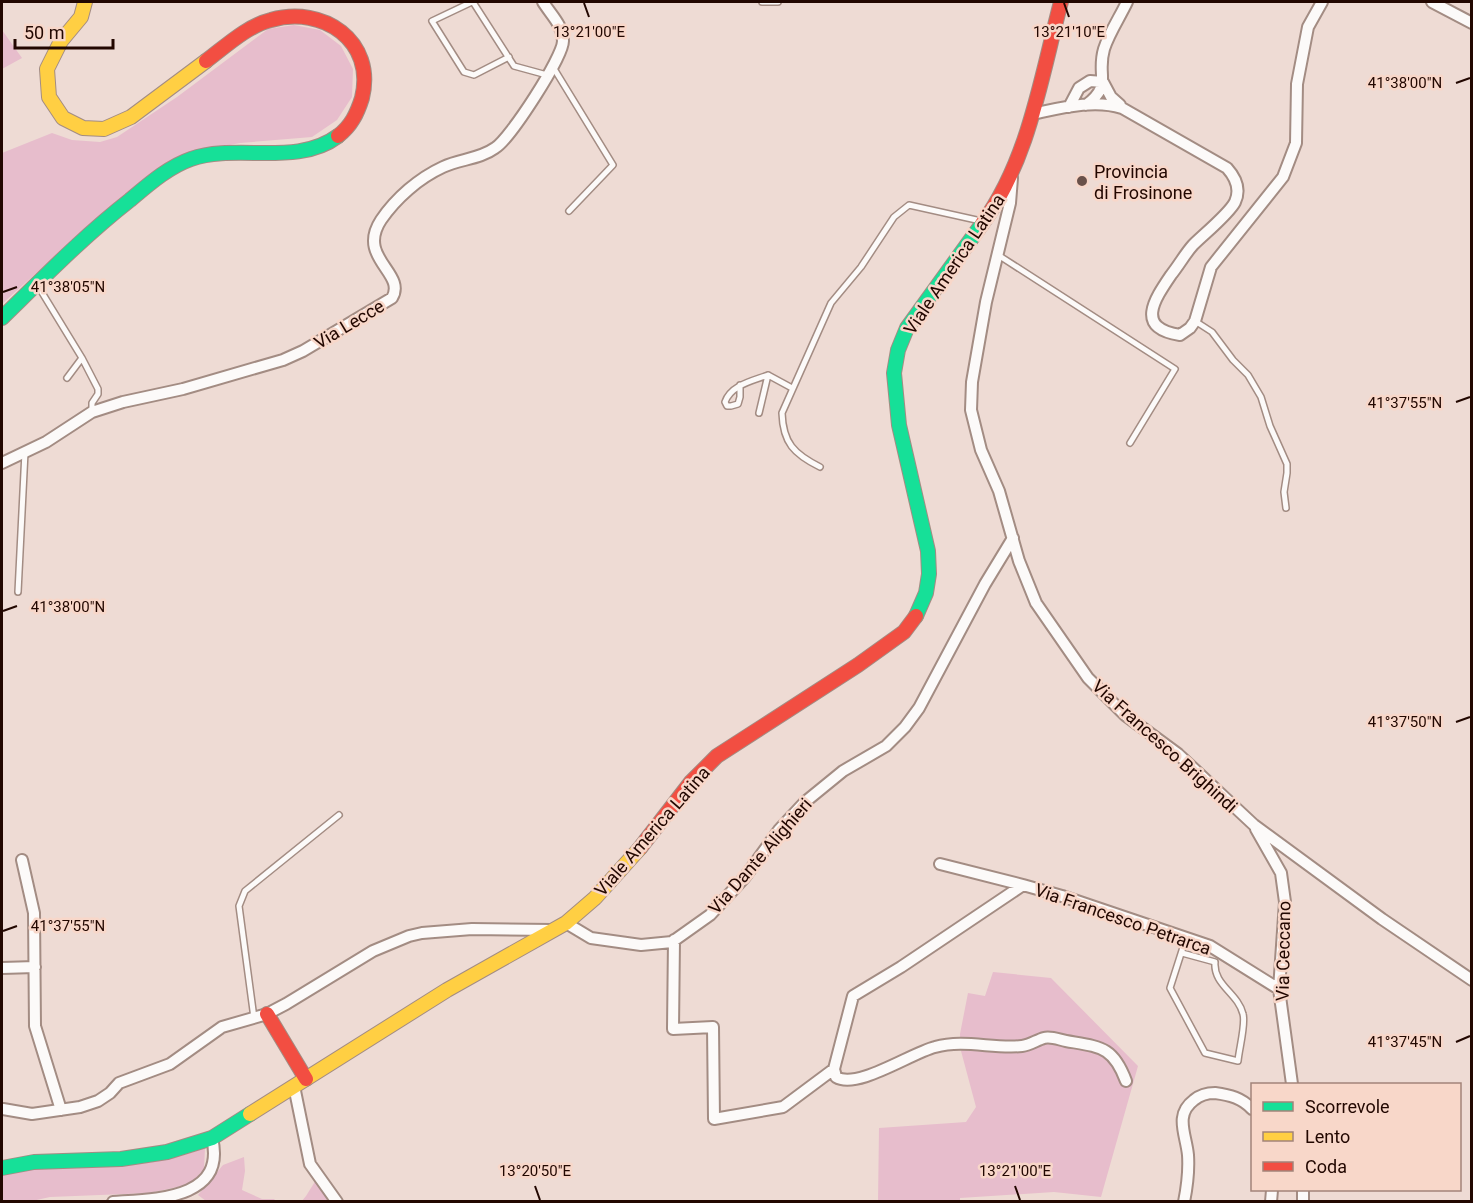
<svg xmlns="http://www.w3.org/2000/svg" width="1473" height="1203" font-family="Roboto,sans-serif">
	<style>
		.green { fill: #e7bdcc }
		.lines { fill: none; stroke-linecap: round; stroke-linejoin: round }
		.lane-casing { stroke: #a38c83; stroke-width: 8 }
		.street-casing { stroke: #a38c83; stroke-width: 14 }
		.fast-casing { stroke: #a38c83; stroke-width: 16 }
		.slow-casing { stroke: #a38c83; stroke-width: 16 }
		.jam-casing { stroke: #a38c83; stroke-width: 16 }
		.lane { stroke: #fcfaf9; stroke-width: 5 }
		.street { stroke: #fcfaf9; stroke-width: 10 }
		.fast { stroke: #16e098; stroke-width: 14 }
		.slow { stroke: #ffcf43; stroke-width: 14 }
		.jam { stroke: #f24e42; stroke-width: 14 }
		.ticks { fill: none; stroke: #220700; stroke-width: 2 }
		.poi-dot { fill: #69514a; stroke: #f8d7c9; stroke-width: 2 }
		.labels { text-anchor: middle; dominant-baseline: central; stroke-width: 5; stroke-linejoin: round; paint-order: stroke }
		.poi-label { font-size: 18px; fill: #220700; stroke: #f8d7c9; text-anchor: start }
		.street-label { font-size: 18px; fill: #220700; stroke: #f8d7c9 }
		.ticks-label { font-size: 15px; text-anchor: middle; fill: #220700; stroke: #f8d7c9; stroke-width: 5; stroke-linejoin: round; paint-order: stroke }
	</style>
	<rect width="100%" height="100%" fill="#eedbd4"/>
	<path class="green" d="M294,25L320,30L341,46L353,69L352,97L337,120L312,137L240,143L181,155L155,171L88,226L2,304V153L52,133L72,140L100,142L117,137L177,97L268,29Z
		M2,30L22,58L2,69Z
		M993,972L1051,978L1138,1066L1101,1197L1054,1192L960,1198V1201L878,1202L879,1128L966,1122L976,1107L961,1051L960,1034L968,993L985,996Z
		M205,1148L204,1169L196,1178L186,1185L150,1193L50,1197L32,1201L2,1202V1176C26,1166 55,1169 80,1168C123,1166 165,1164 205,1148Z
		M244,1157L245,1171L242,1190L262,1199H274L276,1201H206L198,1195L223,1165Z
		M316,1180L328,1195L330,1201L301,1202L306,1196Z"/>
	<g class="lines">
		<defs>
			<path id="lane" d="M472,2L432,21L464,72L474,75L509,57
				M473,2L514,66L547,75
				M762,2H778
				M553,67L613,165L569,211
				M998,255L1175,369L1130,443
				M38,286L82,358L67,378
				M1195,321L1212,332L1233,360L1248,375L1261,397L1270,426L1287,464V473L1284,492L1286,508
				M82,358L98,389V394L92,403V412
				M740,385V397L738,404L731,406H727L725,402C731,385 752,381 768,375L792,388
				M759,413L768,375
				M820,467C794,454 783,443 782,413L831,303L861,267L894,217L909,205L981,221
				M18,592L25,452
				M1182,953L1215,962C1213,985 1238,993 1243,1014C1246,1024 1239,1049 1238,1061L1205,1053L1170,988L1186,938
				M254,1018L239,906L245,891L339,815"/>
			<path id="street" d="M1432,2L1472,23
				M1086,105C1113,85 1096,76 1104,49C1109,33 1120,17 1127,2
				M1069,107L1079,88L1090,81L1103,82L1111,97L1120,105
				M1032,114C1061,108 1094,99 1122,108L1227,168C1236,178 1241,189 1235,202C1229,214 1204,234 1193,245C1185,254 1179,265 1171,275C1154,300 1135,328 1180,335L1190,328L1195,321L1211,267L1283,177L1296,143L1297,84L1308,27L1322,2
				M1012,178L1010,203L986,302L972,382L971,410L981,450L999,491L1019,561L1036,603L1088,678L1125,715L1178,754L1254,825L1382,919L1472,980
				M2,463L46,442L92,412L123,402L183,389L283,360L303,351L392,298C407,273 356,258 381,220C396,198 419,178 443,167C460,159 480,159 495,148C510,139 563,57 563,41C563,25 551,15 543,2
				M1256,829L1281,873L1285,902L1279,989L1292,1084
				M22,860L34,913L35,1026L61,1110
				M940,864L1023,885
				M566,923L591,938L641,945L672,942L710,915L745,877L779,830L805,802L843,771L886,746L905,727L919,708L985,584L1013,538
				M674,940L673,1029L713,1027L714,1119L783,1107L834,1069
				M2,968L35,967
				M1126,1081C1113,1046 1100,1047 1066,1041C1060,1040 1051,1036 1044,1038C1037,1040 1030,1045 1022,1046C993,1049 964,1039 935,1047C911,1053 857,1090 836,1077L834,1069L853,996L901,967L1023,885L1062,896L1210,946L1279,989
				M294,1086L310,1164L337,1202
				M3,1109L32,1114L80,1107L98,1101L110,1093L119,1083L170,1064L222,1027L267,1014L286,1004L373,951L409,936L422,933L472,929L552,930
				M1303,1190V1202
				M113,1202C154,1199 227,1200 212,1138
				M1184,1202C1187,1187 1189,1170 1188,1155C1186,1134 1174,1115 1194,1100C1200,1095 1207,1093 1215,1093C1230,1095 1242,1098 1252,1109
				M1271,1202L1272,1190"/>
			<path id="fast" d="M2,318C43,278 84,236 130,200C148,185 168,167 191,159C237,143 297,167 338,136
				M916,616L926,593L929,574L928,551L899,425L894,373L898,350L907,328L982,224
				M2,1168L34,1162L121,1159L167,1152L212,1138L250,1114"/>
			<path id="slow" d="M85,2L81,17L61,41L47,69L49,97L63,118L83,128L104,129L131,117L206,61
				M250,1114L447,990L566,923L595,898L640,848"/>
			<path id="jam" d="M206,61C226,46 247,26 271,20C323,5 376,41 362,98C357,114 351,126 338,136
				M982,224C1029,160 1041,77 1061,2
				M640,848L691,782L717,756L858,665L904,632L916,616
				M267,1014L306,1079"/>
		</defs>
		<use href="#lane" class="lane-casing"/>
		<use href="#street" class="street-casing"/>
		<use href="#fast" class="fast-casing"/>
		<use href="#slow" class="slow-casing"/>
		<use href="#jam" class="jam-casing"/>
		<use href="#lane" class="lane"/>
		<use href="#street" class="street"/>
		<use href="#fast" class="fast"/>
		<use href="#slow" class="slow"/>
		<use href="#jam" class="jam"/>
	</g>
	<path class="ticks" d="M584,3L589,17M1064,3L1069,17M1456,83L1470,78M3,292L17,287M1456,402L1470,397M3,611L17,606M1456,722L1470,717M3,931L17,926M1456,1042L1470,1036M535,1186L540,1200M1015,1186L1020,1200"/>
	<circle class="poi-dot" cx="1082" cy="181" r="6"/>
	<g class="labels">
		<g class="poi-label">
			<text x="1094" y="171">Provincia<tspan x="1094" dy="21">di Frosinone</tspan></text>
		</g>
		<g class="street-label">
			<text transform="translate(954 264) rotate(-56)">Viale America Latina</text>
			<text transform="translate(349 324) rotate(-31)">Via Lecce</text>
			<text transform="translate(1165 746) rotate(42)">Via Francesco Brighindi</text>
			<text transform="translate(652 831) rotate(-49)">Viale America Latina</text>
			<text transform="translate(760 856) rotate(-49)">Via Dante Alighieri</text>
			<text transform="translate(1123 919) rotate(19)">Via Francesco Petrarca</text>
			<text transform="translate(1283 951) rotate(-89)">Via Ceccano</text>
		</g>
	</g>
	<g class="ticks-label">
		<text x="589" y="37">13°21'00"E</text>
		<text x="1069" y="37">13°21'10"E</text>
		<text x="1405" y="88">41°38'00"N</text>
		<text x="68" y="292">41°38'05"N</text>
		<text x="1405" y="408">41°37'55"N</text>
		<text x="68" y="612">41°38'00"N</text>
		<text x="1405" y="727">41°37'50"N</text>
		<text x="68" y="931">41°37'55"N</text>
		<text x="1405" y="1047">41°37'45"N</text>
		<text x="535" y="1176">13°20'50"E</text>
		<text x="1015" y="1176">13°21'00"E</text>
	</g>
	<rect width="1473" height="1203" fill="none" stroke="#220700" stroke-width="6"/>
	<rect x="1251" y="1083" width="210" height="108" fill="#f8d7c9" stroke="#a28479" stroke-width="1.5"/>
	<rect x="1263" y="1102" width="30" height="9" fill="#16e098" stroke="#a28479" stroke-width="1.5"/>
	<text x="1305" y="1113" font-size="18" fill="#220700">Scorrevole</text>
	<rect x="1263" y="1132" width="30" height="9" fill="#ffcf43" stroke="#a28479" stroke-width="1.5"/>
	<text x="1305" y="1143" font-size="18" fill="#220700">Lento</text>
	<rect x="1263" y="1162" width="30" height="9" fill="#f24e42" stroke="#a28479" stroke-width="1.5"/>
	<text x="1305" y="1173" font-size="18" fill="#220700">Coda</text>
	<path d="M15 39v9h98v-9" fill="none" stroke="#220700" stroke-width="3"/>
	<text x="24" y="39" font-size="18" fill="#220700" stroke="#f8d7c9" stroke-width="4.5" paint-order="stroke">50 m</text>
</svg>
